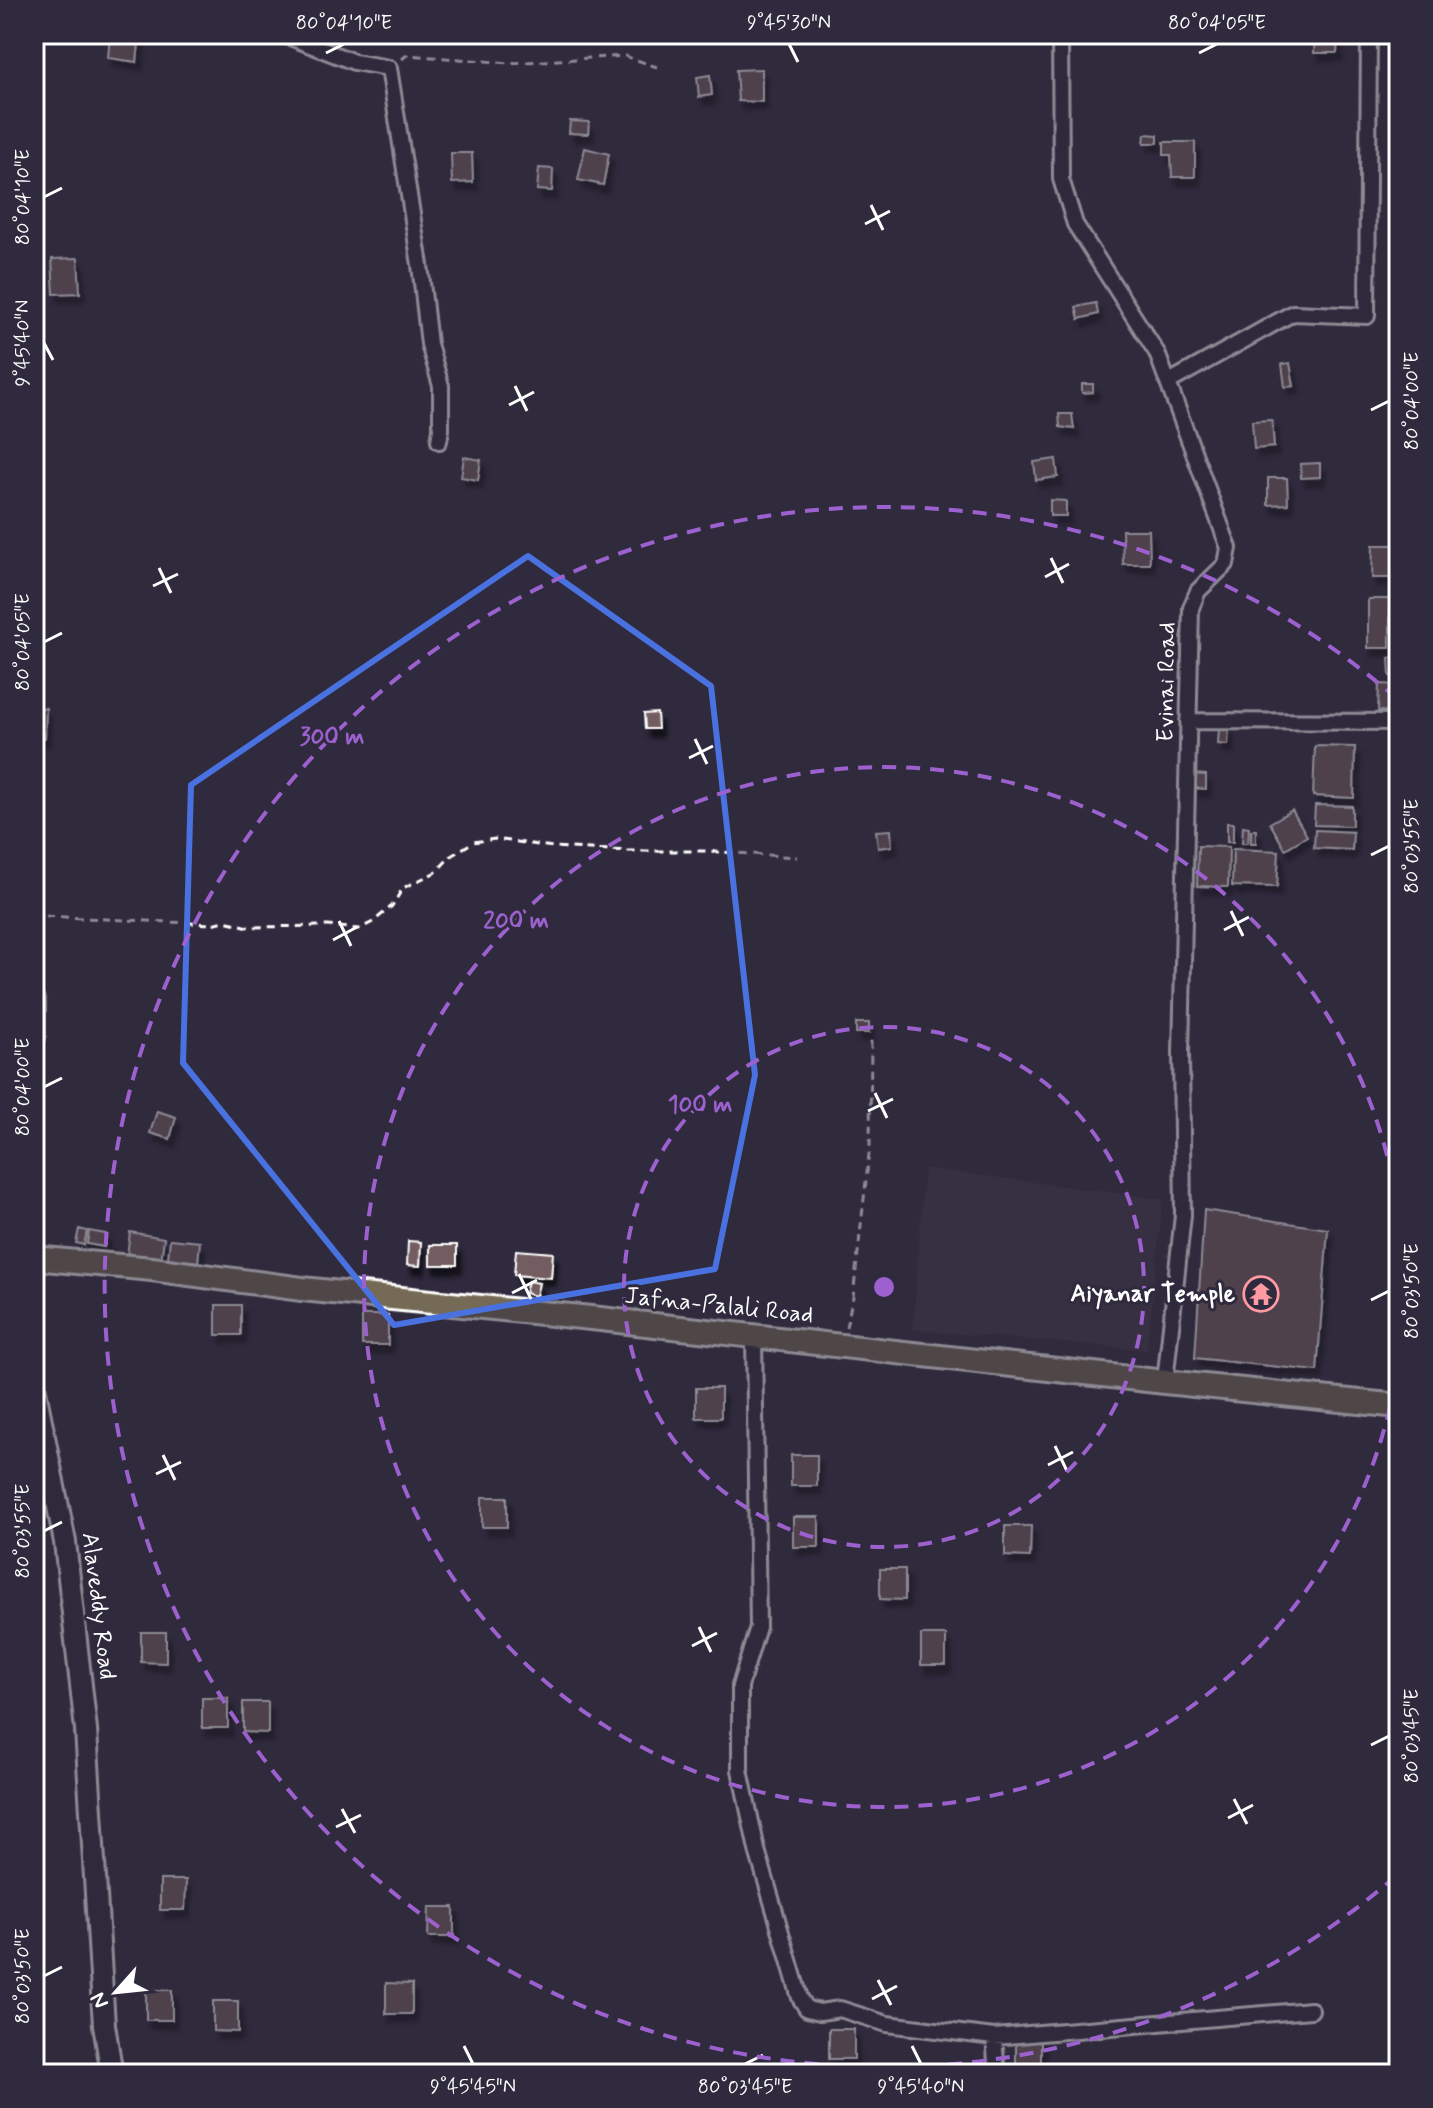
<svg xmlns="http://www.w3.org/2000/svg" width="1433" height="2108" font-family="Mynerve,sans-serif">
	<style>
		.built { fill: #433948 }
		.building { fill: #735d61; stroke: #fff; stroke-width: 2; filter: url(#shadow) }
		.lines { fill: none; stroke-linecap: round; stroke-linejoin: round }
		.street-casing { stroke: #fff; stroke-width: 20 }
		.secondary-casing { stroke: #fff; stroke-width: 26 }
		.primary-casing { stroke: #fff; stroke-width: 28 }
		.path { stroke: #fff; stroke-width: 3; stroke-dasharray: 8 6; stroke-linecap: butt }
		.street { stroke: #2f2a3d; stroke-width: 14 }
		.secondary { stroke: #2f2a3d; stroke-width: 20 }
		.primary { stroke: #756a55; stroke-width: 22 }
		.marked { fill: none; stroke: #4a71e0; stroke-width: 6; stroke-linejoin: round }
		.ticks { fill: none; stroke: #fff; stroke-width: 3 }
		.ring { fill: none; stroke: #9c61cf; stroke-width: 4; stroke-dasharray: 14 10 }
		.labels { text-anchor: middle; dominant-baseline: central; stroke-width: 6; stroke-linejoin: round; paint-order: stroke }
		.street-label { font-size: 24px; fill: #fff; stroke: #2f2a3d }
		.poi-label { font-size: 24px; font-weight: bold; fill: #fff; stroke: #2f2a3d; text-anchor: end }
		.centre { fill: #9c61cf; stroke: #2f2a3d; stroke-width: 4 }
		.ring-label { font-size: 24px; text-anchor: middle; font-weight: bold; fill: #9c61cf; stroke: #2f2a3d; stroke-width: 6; stroke-linejoin: round; paint-order: stroke }
		.neatline { fill: none; stroke: #fff; stroke-width: 3 }
		.ticks-label { font-size: 20px; text-anchor: middle; fill: #fff }
	</style>
	<defs>
		<filter id="shadow"><feDropShadow dx="4.5" dy="8" stdDeviation="2" flood-color="#0009"/></filter>
	</defs>
	<rect width="100%" height="100%" fill="#2f2a3d"/>
	<filter id="ink" filterUnits="userSpaceOnUse"><feTurbulence type="fractalNoise" baseFrequency=".0125" numOctaves="2"/><feDisplacementMap in="SourceGraphic" scale="16" xChannelSelector="R" yChannelSelector="G"/><feConvolveMatrix kernelMatrix="1 2 1 2 8 2 1 2 1" color-interpolation-filters="sRGB"/></filter>
	<g filter="url(#ink)">
		<path class="built" d="M924,1168L1163,1199L1147,1350L913,1330Z"/>
		<path class="building" d="M110,34H140L137,62L108,58Z
			M1315,34H1338L1337,53H1314Z
			M762,69V102L738,101L736,70Z
			M710,75L712,95L699,97L697,77Z
			M570,121L589,122L588,134L569,133Z
			M1145,134L1158,135V143H1144Z
			M1164,142H1195V177H1172L1171,155H1164Z
			M585,148L609,154L603,185L578,180Z
			M451,153H472L473,182L452,183Z
			M539,168L553,169L552,191L537,190Z
			M78,258L80,293L54,294L52,259Z
			M1096,303L1098,314L1079,319L1076,307Z
			M1290,363L1294,386L1285,387L1282,364Z
			M1082,384H1093V392L1082,393Z
			M1059,414H1072L1074,429L1060,427Z
			M1272,420L1274,447L1254,449L1252,421Z
			M464,457L481,460L478,480L461,477Z
			M1056,459L1058,477L1036,480L1034,462Z
			M1320,463V477L1301,478L1300,464Z
			M1268,478H1287L1288,504L1268,505Z
			M1050,500L1066,501V516H1050Z
			M1122,530H1149L1150,564H1123Z
			M1373,545H1399V578H1372Z
			M1368,599H1390V648H1368Z
			M1399,657V676H1390L1389,658Z
			M1379,684L1399,685V712L1378,711Z
			M34,708H46L45,738L34,737Z
			M657,713L658,729H645L644,714Z
			M1219,728H1229L1228,745L1218,744Z
			M1315,746L1355,747L1354,798L1313,796Z
			M1193,774L1206,775V789L1193,788Z
			M1315,805L1352,806V826L1314,825Z
			M1292,810L1307,836L1285,849L1270,823Z
			M1227,823H1233V842H1227Z
			M1243,826L1249,827L1248,843H1242Z
			M891,830L892,846L878,848L876,831Z
			M1251,830H1256V843H1251Z
			M1315,830L1353,832L1352,850L1314,848Z
			M1198,846L1229,847L1228,887L1197,886Z
			M1233,849L1279,851L1277,887L1232,886Z
			M856,1023H869V1033H856Z
			M157,1111L176,1117L170,1139L150,1133Z
			M1204,1210L1328,1229L1317,1371L1195,1358Z
			M79,1229L87,1231L84,1245L76,1243Z
			M89,1231L106,1234L104,1247L87,1244Z
			M130,1232L164,1238L161,1261L127,1256Z
			M170,1239L200,1242L198,1262L168,1259Z
			M408,1241L421,1242L420,1266L407,1265Z
			M430,1245H457V1265H430Z
			M516,1250L553,1253L551,1278L514,1275Z
			M528,1281L539,1283L536,1296L525,1293Z
			M216,1305H241V1335H216Z
			M362,1315H388V1345H362Z
			M696,1388H721V1418H696Z
			M791,1455H817V1486H791Z
			M482,1497H507V1527H482Z
			M793,1517H819V1547H793Z
			M1005,1526H1031L1030,1557L1005,1556Z
			M880,1569H905V1600L880,1599Z
			M141,1632H166V1663L141,1662Z
			M921,1635H946V1665H921Z
			M202,1698H228V1728H202Z
			M243,1702H268V1733L243,1732Z
			M160,1880H186L185,1910H160Z
			M429,1907H454V1937H428Z
			M386,1983L412,1984V2014H386Z
			M146,1990H172V2020H146Z
			M213,2001H238V2032L213,2031Z
			M829,2029H854V2059H829Z
			M1016,2038H1041V2068H1016Z"/>
		<g class="lines">
			<defs>
				<path id="street" d="M282,34L354,62L389,68L420,265L429,344L441,386V429L439,441
					M1060,34L1061,179L1075,224L1157,353L1229,548L1226,564L1198,591L1191,608L1181,1053L1183,1215L1165,1382
					M1169,382L1293,313L1367,316L1369,34
					M1188,721L1399,722
					M754,1336L758,1627L740,1686V1770L757,1850L800,1998L807,2009L820,2012L840,2009L887,2024L994,2037L1311,2010
					M994,2037L997,2074"/>
				<path id="secondary" d="M34,1002V1037
					M34,1386L65,1542L86,1730L104,2025L112,2074"/>
				<path id="primary" d="M34,1258L152,1269L302,1289L601,1319L1165,1382L1399,1406"/>
			</defs>
			<use href="#street" class="street-casing"/>
			<use href="#secondary" class="secondary-casing"/>
			<use href="#primary" class="primary-casing"/>
			<path class="path" d="M402,59L407,55L510,63L625,56L657,67
				M34,922L42,916L211,924L225,921L249,927L328,926L359,929L373,922L392,906L403,888L436,872L451,856L473,842L495,839L553,847L629,851H706L797,857
				M846,1327L853,1297L870,1145L871,1040"/>
			<use href="#street" class="street"/>
			<use href="#secondary" class="secondary"/>
			<use href="#primary" class="primary"/>
		</g>
	</g>
	<path d="M0 0H1433V2108H0ZM528,556L711,686L755,1075L715,1269L394,1325L183,1063L191,785Z" fill="#2f2a3d" fill-opacity=".55" fill-rule="evenodd"/>
	<path class="marked" d="M528,556L711,686L755,1075L715,1269L394,1325L183,1063L191,785Z"/>
	<path class="ticks" d="M789,44L798,62M326,53L344,44M1199,53L1217,44M44,197L62,188M871,205L883,230M865,224L890,211M44,343L53,360M515,386L527,411M509,405L534,392M1371,410L1389,401M1051,558L1063,583M159,568L171,593M1045,577L1069,564M153,586L178,574M44,642L62,633M695,739L707,764M689,758L713,746M1371,855L1389,846M1231,911L1243,936M339,921L351,946M1224,930L1249,917M333,940L357,927M44,1087L62,1078M875,1093L887,1118M868,1111L893,1099M519,1274L531,1299M512,1293L537,1280M1371,1300L1389,1291M1055,1446L1067,1471M163,1455L175,1480M1048,1465L1073,1452M156,1474L181,1462M44,1531L62,1522M699,1627L711,1652M692,1646L717,1633M1371,1745L1389,1736M1234,1799L1247,1824M342,1809L355,1833M1228,1818L1253,1805M336,1827L361,1815M44,1976L62,1967M878,1980L891,2005M872,1999L897,1986M464,2046L473,2064M912,2046L921,2064M745,2064L763,2055"/>
	<g class="ring">
		<circle cx="884" cy="1287" r="260"/>
		<path d="M1399 1359A520 520 0 1 1 1399 1215"/>
		<path d="M1396 1876A780 780 0 1 1 1396 698"/>
	</g>
	<defs>
		<symbol id="temple-ring" viewBox="-11 -11 22 22"><circle r="9.5" fill="#2f2a3d" stroke="#ff9aa2" stroke-width="1.5"/><path d="M0-6L5-2H3V0L6.5 2.5H4V6H1.5V3h-3V6H-4V2.5H-6.5L-3 0V-2H-5Z" fill="#ff9aa2"/></symbol>
	</defs>
	<g fill-rule="evenodd">
		<use href="#temple-ring" x="1241" y="1274" width="40" height="40"/>
	</g>
	<g class="labels">
		<g class="street-label">
			<text transform="translate(1167 682) rotate(-89)">Evinai Road</text>
			<text transform="translate(719 1306) rotate(6)">Jafna-Palali Road</text>
			<text transform="translate(98 1606) rotate(83)">Alaveddy Road</text>
		</g>
		<g class="poi-label">
			<text x="1235" y="1294">Aiyanar Temple</text>
		</g>
	</g>
	<circle cx="884" cy="1287" r="12" class="centre"/>
	<g class="ring-label">
		<text x="332" y="744">300 m</text>
		<text x="516" y="928">200 m</text>
		<text x="700" y="1112">100 m</text>
	</g>
	<rect width="1433" height="2108" fill="none" stroke="#2f2a3d" stroke-width="88"/>
	<g transform="translate(116 1992) rotate(243)" stroke="#2f2a3d" stroke-width="6" paint-order="stroke">
	<path d="M0-6L14 30L0 20L-14 30Z" fill="#ffffff"/>
	<text y="-12" font-size="22" font-weight="bold" text-anchor="middle" fill="#ffffff">N</text>
	</g>
	<rect x="44" y="44" width="1345" height="2020" class="neatline"/>
	<g class="ticks-label">
		<text x="344" y="29">80°04'10"E</text>
		<text x="789" y="29">9°45'30"N</text>
		<text x="1217" y="29">80°04'05"E</text>
		<text transform="translate(22 197) rotate(-90)" y="7">80°04'10"E</text>
		<text transform="translate(22 343) rotate(-90)" y="7">9°45'40"N</text>
		<text transform="translate(1411 401) rotate(-90)" y="7">80°04'00"E</text>
		<text transform="translate(22 642) rotate(-90)" y="7">80°04'05"E</text>
		<text transform="translate(1411 846) rotate(-90)" y="7">80°03'55"E</text>
		<text transform="translate(22 1087) rotate(-90)" y="7">80°04'00"E</text>
		<text transform="translate(1411 1291) rotate(-90)" y="7">80°03'50"E</text>
		<text transform="translate(22 1531) rotate(-90)" y="7">80°03'55"E</text>
		<text transform="translate(1411 1736) rotate(-90)" y="7">80°03'45"E</text>
		<text transform="translate(22 1976) rotate(-90)" y="7">80°03'50"E</text>
		<text x="473" y="2093">9°45'45"N</text>
		<text x="745" y="2093">80°03'45"E</text>
		<text x="921" y="2093">9°45'40"N</text>
	</g>
</svg>
